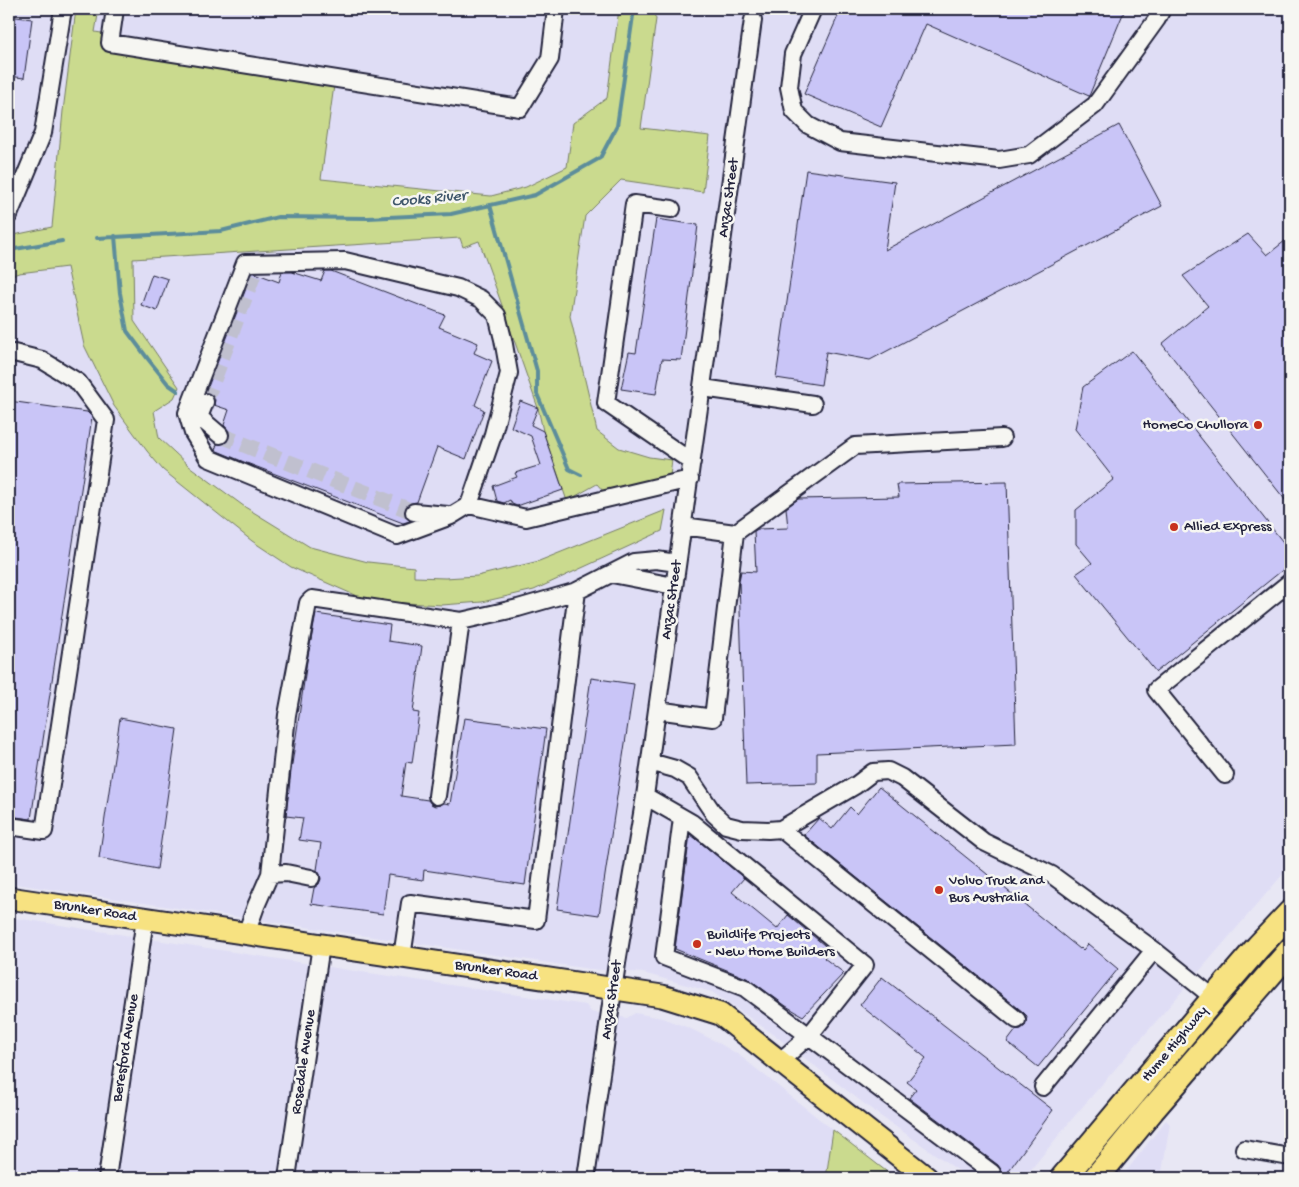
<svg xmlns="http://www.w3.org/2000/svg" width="1299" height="1187" font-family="'Gochi Hand',sans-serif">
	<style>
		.built { fill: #dfddf5 }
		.green { fill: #cada8e; stroke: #767e64 }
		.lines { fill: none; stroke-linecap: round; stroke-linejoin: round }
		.stream { stroke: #5c8d9b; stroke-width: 4 }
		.building { fill: #c9c5f7; stroke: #22223b }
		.minor-tunnel { stroke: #c0c0cf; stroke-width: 16; stroke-dasharray: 16 8; stroke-linecap: butt }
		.minor-casing { stroke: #22223b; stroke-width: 20 }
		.major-casing { stroke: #22223b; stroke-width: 25 }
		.highway-casing { stroke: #22223b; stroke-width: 28 }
		.minor { stroke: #f6f6f2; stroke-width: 16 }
		.major { stroke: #f7e281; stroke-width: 21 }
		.highway { stroke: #f7e281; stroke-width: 24 }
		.poi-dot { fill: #c8321e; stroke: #f6f6f2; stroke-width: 2 }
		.labels { text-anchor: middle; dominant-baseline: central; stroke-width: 5; stroke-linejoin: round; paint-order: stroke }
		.street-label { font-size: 15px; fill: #22223b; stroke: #f6f6f2 }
		.poi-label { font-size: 15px; fill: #22223b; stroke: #f6f6f2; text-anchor: start }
		.water-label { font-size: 16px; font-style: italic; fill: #3f576b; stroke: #f6f6f2 }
	</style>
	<rect width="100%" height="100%" fill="#e8e7f4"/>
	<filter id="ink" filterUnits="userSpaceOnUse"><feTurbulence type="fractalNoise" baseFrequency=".02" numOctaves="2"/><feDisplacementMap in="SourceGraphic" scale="10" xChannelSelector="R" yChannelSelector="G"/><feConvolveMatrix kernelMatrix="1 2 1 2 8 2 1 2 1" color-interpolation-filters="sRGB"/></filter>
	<g filter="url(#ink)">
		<path class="built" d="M9,9H1290V866L1072,1119L1024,1178H969L879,1115L773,1034L712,992L643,973L590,969L9,883Z
			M9,917L342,969L586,1005L591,1012L627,1018L635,1013L662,1018L689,1028L717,1042L739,1055L833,1130L826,1178H9Z
			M1166,1120L1170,1124L1161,1178H1121Z"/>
		<path class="green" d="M76,9H99L95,32L336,71L321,179L491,196L526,187L567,167L573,123L607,98L619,9H652L656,19L641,128L710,136L703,192L621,180L585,216L570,316L597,431L619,448L649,457L672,460L670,476L604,492L597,484L567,501L543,431L538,408L492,277L479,241L463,247L460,238L133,259L134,321L179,387L174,398L154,411L159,438L189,466L245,507L310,547L368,562L414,567V577L445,578L477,576L539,561L666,510L662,531L534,590L482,602L442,605L368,601L291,567L252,541L163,470L147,451L114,406L84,345L67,267L19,273L9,276V236L52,227L63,111Z
			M833,1130L895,1178H826Z"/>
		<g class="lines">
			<path class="stream" d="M490,205L537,371V394L569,469L581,475
				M115,236L120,293L127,331L148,359L168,384L178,391
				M97,238L221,231L278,217L368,218L451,214L535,195L600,158L617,126L634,9
				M9,250L62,241"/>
		</g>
		<path class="building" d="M841,9H1125L1089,96L926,24L881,127L804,94Z
			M9,16L32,19L24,78L9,76Z
			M1119,125L1162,206L870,360L826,352L821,385L776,378L806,170L895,182L885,250Z
			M656,219L698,225L681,360L662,359L656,394L621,389L629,352L636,353Z
			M1248,234L1267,255L1290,237V506L1162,344L1208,306L1183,276Z
			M325,271H331L445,315L439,327L478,343L474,353L492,361L475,405L484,410L466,459L437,447L417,502L410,503L406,507L404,512L405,516L410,521L403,523L244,462L215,450L217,444H224L228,441L230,437L229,431L224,425L229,410L214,405L215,400L213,396L209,393L206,392L252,273H255L279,282L282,272H292L321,281Z
			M152,274L168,279L157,311L141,305Z
			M1132,351L1290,551V564L1156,672L1076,574L1092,563L1076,544V510L1114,479L1075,429L1083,387Z
			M9,401L87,412L92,417L31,819L9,816Z
			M520,401L538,408L531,425L543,431L563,490L517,506L512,504L510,500L504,503L497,501L493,486L517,477L515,473L541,465L531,436L511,427Z
			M1007,482L1016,744L817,753V783L746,785L739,581L741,571L756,572L754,531L758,529L788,528L786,508L798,499L899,497L897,484Z
			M316,614L390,625L388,641L422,646L413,712L419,713L412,763L406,762L401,796L428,800L431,804L435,806L440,805L444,803L450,804L464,718L546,729L525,885L424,870L423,880L388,875L383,914L311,904L314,888L319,884L321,879L320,874L317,870L321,843L299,840L303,818L286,816L291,771L307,661Z
			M591,678L634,684L599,915L557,909Z
			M120,718L177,729L157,869L99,858Z
			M879,787L1080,949L1081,948L1083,950L1088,944L1118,969L1038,1067L1007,1042L1016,1030L1021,1029L1025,1026L1027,1016L1023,1012L804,835L819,818L832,829L850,807L857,814Z
			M690,834L744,878L732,892L777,929L788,915L830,950L824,958L844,973L803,1016L786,1006L749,979L675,949Z
			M882,977L1053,1110L1004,1177L1002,1175L1001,1170L998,1165L909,1098L916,1089L907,1082L926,1058L860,1005Z"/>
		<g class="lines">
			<path class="minor-tunnel" d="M205,402L254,273
				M220,435L414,512"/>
			<defs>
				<path id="minor" d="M115,9L110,43L520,108L550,59L556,9
					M813,9L793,54L789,87L794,111L808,125L840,142L999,160L1029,155L1095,105L1157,19L1162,9
					M672,209L634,204L606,403L692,462
					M9,215L43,133L63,9
					M9,354L14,353L42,360L78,382L106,420L44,831L9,826
					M703,388L813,404
					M187,413L199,417L220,435
					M199,417L205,402
					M469,505L492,438L509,373L503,339L497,315L481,299L458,288L345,261L245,263L187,413L193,433L208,458L397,536L451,516L469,505L526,518L690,479
					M414,512L448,515
					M735,533L855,446L1002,438
					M612,574L674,586
					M657,710L713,718L735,533L683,526
					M650,762L675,769L689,777L714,814L726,825L742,829L768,830L781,829
					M1225,775L1156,690L1290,582
					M437,796L461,621
					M645,796L692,823L865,965L809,1036L780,1061
					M682,818L664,957L745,988L992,1173
					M270,874L287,715L308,603L312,599L461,621L518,608L577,591L634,562L656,560L677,563
					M246,934L256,906L270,874L286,873L311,878
					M402,957L410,903L536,920L577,591
					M1017,1020L781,829L856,785L873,772L888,771L902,778L984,842L1052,875L1154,950L1214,998
					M1043,1087L1154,950
					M1244,1149L1290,1157
					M107,1178L145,919
					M287,1178L321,945
					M586,1178L617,963L645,796L753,20"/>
				<path id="major" d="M9,898L662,996L720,1014L927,1178"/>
				<path id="highway" d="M1063,1178L1214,998L1258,947L1290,913
					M1096,1178L1152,1110L1290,951"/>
			</defs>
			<use href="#minor" class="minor-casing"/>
			<use href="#major" class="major-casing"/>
			<use href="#highway" class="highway-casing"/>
			<use href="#minor" class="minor"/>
			<use href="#major" class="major"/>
			<use href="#highway" class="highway"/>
		</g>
	</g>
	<g class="poi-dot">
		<circle cx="1258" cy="425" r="5"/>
		<circle cx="1174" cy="527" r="5"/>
		<circle cx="939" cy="890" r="5"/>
		<circle cx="697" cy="944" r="5"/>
	</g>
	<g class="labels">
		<g class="street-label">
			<text transform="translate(729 198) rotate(-82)">Anzac Street</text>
			<text transform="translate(672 600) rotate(-82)">Anzac Street</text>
			<text transform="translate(95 911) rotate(9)">Brunker Road</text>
			<text transform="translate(496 971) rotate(8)">Brunker Road</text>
			<text transform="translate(612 1000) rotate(-82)">Anzac Street</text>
			<text transform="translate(1175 1044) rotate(-50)">Hume Highway</text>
			<text transform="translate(126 1048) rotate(-81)">Beresford Avenue</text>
			<text transform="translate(304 1062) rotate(-82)">Rosedale Avenue</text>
		</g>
		<g class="poi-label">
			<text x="1248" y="425" text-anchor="end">HomeCo Chullora</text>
			<text x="1184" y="527">Allied Express</text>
			<text x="949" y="881">Volvo Truck and<tspan x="949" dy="17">Bus Australia</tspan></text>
			<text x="707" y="935">Buildlife Projects<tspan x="707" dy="17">- New Home Builders</tspan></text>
		</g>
		<g class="water-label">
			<text transform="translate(429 200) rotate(-5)">Cooks River</text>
		</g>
	</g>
	<rect width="1299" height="1187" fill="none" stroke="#f6f6f2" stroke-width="30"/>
	<rect x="15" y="15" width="1269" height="1157" fill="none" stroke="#22223b" stroke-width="2" filter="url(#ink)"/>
</svg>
